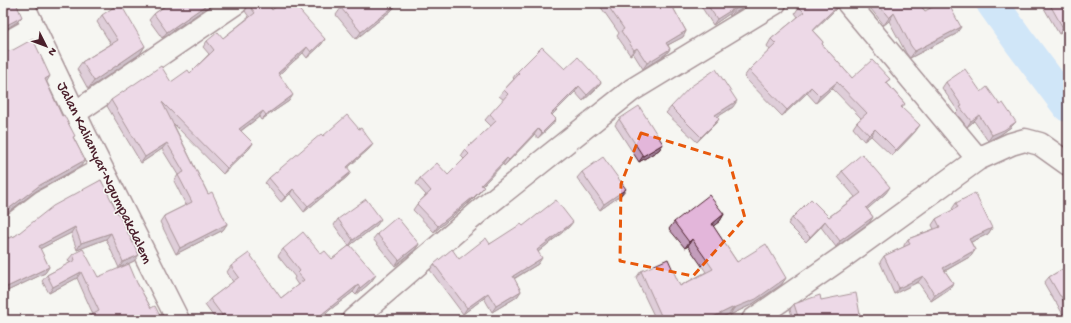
<svg xmlns="http://www.w3.org/2000/svg" width="1071" height="323" font-family="'Gochi Hand',sans-serif">
	<style>
		.lines { fill: none; stroke-linecap: round; stroke-linejoin: round }
		.river { stroke: #a3d2ff; stroke-width: 32 }
		.minor-casing { stroke: #4a1f2b; stroke-width: 25 }
		.minor { stroke: #f6f6f2; stroke-width: 22 }
		.wall { fill: #c39dbb; stroke: #4a1f2b }
		.shaded-wall { fill: #9f7f99; stroke: #4a1f2b }
		.building { fill: #e3b6da; stroke: #4a1f2b }
		.marked { fill: none; stroke: #e8590c; stroke-width: 3; stroke-dasharray: 8 5; stroke-linejoin: round }
		.labels { text-anchor: middle; dominant-baseline: central; stroke-width: 3; stroke-linejoin: round; paint-order: stroke }
		.street-label { font-size: 15px; fill: #4a1f2b; stroke: #f6f6f2 }
	</style>
	<rect width="100%" height="100%" fill="#f6f6f2"/>
	<filter id="ink" filterUnits="userSpaceOnUse"><feTurbulence type="fractalNoise" baseFrequency=".025" numOctaves="2"/><feDisplacementMap in="SourceGraphic" scale="8" xChannelSelector="R" yChannelSelector="G"/><feConvolveMatrix kernelMatrix="1 2 1 2 8 2 1 2 1" color-interpolation-filters="sRGB"/></filter>
	<g filter="url(#ink)">
		<g class="lines">
			<path class="river" d="M992,3L1019,41L1068,106"/>
			<defs>
				<path id="minor" d="M22,3L84,133L178,320
					M848,3L978,159
					M3,45L33,28
					M75,113L236,3
					M3,232L42,202L102,169
					M353,320L482,209L632,90L775,3
					M753,320L843,257L978,159L1011,144L1025,140L1040,144L1068,164"/>
			</defs>
			<use href="#minor" class="minor-casing"/>
			<use href="#minor" class="minor"/>
		</g>
		<path class="wall" d="M167,3H214L162,38L149,20L154,14L167,4Z
			M248,3H267L272,10L325,39L321,45L307,58L303,53L279,74L289,101L261,120L259,117L241,131L253,143L249,149L223,174L173,123L208,194L227,224L223,230L176,254L160,222L164,216L186,205L174,181L178,175L162,149L141,163L107,106L111,100L171,82L190,73L209,54L203,47L207,41L223,38L249,17L245,11L247,8Z
			M598,3H677L672,6L686,31L683,37L668,45L670,49L666,54L643,69L633,53L630,55L617,36L619,33Z
			M699,3H751L730,16L729,14L713,25Z
			M841,3L837,8L813,31L823,42L822,44L852,78L890,79L887,83L905,104L902,108L915,132L892,156L871,136L864,141L853,128L857,122L861,118L832,88L816,103L807,93L782,116L744,77L749,70L770,50L767,46L771,39L798,17L795,13L799,7Z
			M866,3H918L925,11L956,34L910,58L906,53L889,21L884,25Z
			M1041,3H1068V29L1059,34Z
			M341,8L392,10L356,39L336,15Z
			M102,15L145,46L140,54L88,89L77,69L82,62L111,44L97,22Z
			M565,69L601,82L597,88L583,101L575,92L552,115V125L538,138L534,135L504,166L503,164L482,186L479,193L468,204H467L434,232L413,210L417,204L426,195L416,184L420,178L448,175L464,159L461,156L465,150L491,126L485,120L490,114L504,100L499,96L504,90L514,79L513,78L517,72Z
			M946,82L981,92L1011,127L1000,135L988,141L974,121L967,127L956,113L958,111L942,88Z
			M671,107H733L717,117L719,119L715,124L697,142L666,113Z
			M619,119L663,144L659,150L639,162L615,125Z
			M323,136L373,144L369,149L347,168L351,172L347,177L304,212L290,194L281,202L265,183L269,178Z
			M842,171L886,193L867,209L873,217L869,223L836,247L821,227L806,242L788,224L792,218L829,217L855,197L838,177Z
			M582,172L621,195L600,210L577,178Z
			M101,180L134,261L119,268L106,239L77,250L71,233L40,249L49,267L45,273L3,293V237L9,238L15,236Z
			M956,203L992,228L988,234L971,242L975,250L971,256L945,271L953,283L949,289L931,301L918,282L894,294L880,262L884,256L904,247V245L908,239L934,229L932,225L936,219L953,210L952,209Z
			M724,214L720,221L713,226L737,262L786,278L781,285L751,305L730,315L729,314L716,320H656L636,278L641,271L680,286L706,272L688,246L685,248L669,229L674,222Z
			M338,219L377,225L350,245L371,282L356,295L353,292L318,319L319,320H216L205,305L210,299L233,282L227,272L231,266L281,298L298,285L294,279L295,277L278,256L283,249L321,254L332,259L349,246L334,225Z
			M523,226L569,227L538,252V264L514,279L521,291L517,297L492,312L484,298L463,314L430,270L434,264L459,259L490,244Z
			M377,234L419,244L415,250L395,266L373,239Z
			M73,254L98,277L137,283L151,308L162,320L93,314L77,278L49,293L42,281L47,275L70,263L68,260Z
			M1068,266V320H1066L1056,302H1055L1044,283L1049,277Z
			M821,300L861,320H793L790,309L794,304Z"/>
		<path class="shaded-wall" d="M209,3H214L162,38L167,32Z
			M672,3H677L667,9L671,4Z
			M745,3H751L730,16L734,10Z
			M841,3L837,8L808,36L812,30Z
			M397,4L392,10L356,39L361,32Z
			M733,9L729,14L713,25L717,19Z
			M894,13L889,21L884,25L889,18Z
			M22,17L17,22L3,31V27Z
			M1068,25V29L1059,34L1063,28Z
			M961,27L956,34L910,58L915,51Z
			M686,31L683,37L662,48L666,43Z
			M325,39L321,45L307,58L311,52Z
			M145,46L140,54L88,89L94,81Z
			M307,47L303,53L274,79L278,73Z
			M637,48L633,53L630,55L634,50Z
			M670,49L666,54L643,69L647,63Z
			M50,76L46,83L45,79Z
			M601,82L597,88L583,101L587,95Z
			M837,82L832,88L816,103L820,96Z
			M579,86L575,92L547,120L551,114Z
			M811,87L807,93L782,116L787,110Z
			M293,95L289,101L261,120L266,115Z
			M737,101L733,107L711,121L715,115Z
			M263,111L259,117L235,135L239,129Z
			M979,115L974,121L967,127L971,121Z
			M556,119L552,125L538,138L542,133Z
			M719,119L715,124L697,142L701,137Z
			M1016,122L1011,127L1000,135L988,141L992,135Z
			M920,125L915,132L892,156L896,150Z
			M538,129L534,135L504,166L509,160Z
			M875,129L871,136L864,141L869,135Z
			M167,143L162,149L141,163L145,157Z
			M253,143L249,149L223,174L227,168Z
			M373,144L369,149L343,172L347,167Z
			M663,144L659,150L639,162L643,156Z
			M507,158L503,164L477,191L481,185Z
			M85,160L81,166L36,191L3,216V213L40,185Z
			M351,172L347,177L304,212L308,206Z
			M484,187L479,193L468,204L472,199Z
			M890,187L886,193L862,214L866,208Z
			M293,189L290,194L281,202L285,197Z
			M626,189L621,195L600,210L604,204Z
			M472,198L467,204L434,232L438,226Z
			M724,214L720,221L707,231L712,224Z
			M873,217L869,223L836,247L840,241Z
			M381,219L377,225L349,246L353,240Z
			M825,221L821,227L806,242L810,237Z
			M573,222L569,227L533,256L537,250Z
			M227,224L223,230L176,254L180,248Z
			M75,227L71,233L34,252L39,246Z
			M992,228L988,234L965,245L969,239Z
			M111,233L106,239L77,250L81,243Z
			M692,239L688,246L685,248L689,242Z
			M419,244L415,250L395,266L399,260Z
			M975,250L971,256L939,274L943,268Z
			M139,255L134,261L119,268L123,262Z
			M542,258L538,264L508,282L513,276Z
			M49,267L45,273L3,293L7,287Z
			M81,272L77,278L49,293L53,287Z
			M376,275L371,282L356,295L360,288Z
			M923,276L918,282L894,294L899,288Z
			M786,278L781,285L751,305L730,315L734,308Z
			M953,283L949,289L931,301L935,295Z
			M358,285L353,292L317,320V318Z
			M521,291L517,297L492,312L496,306Z
			M488,293L484,298L463,314L467,308Z
			M734,307L729,314L716,320H707Z
			M224,314L219,320H218L222,315Z"/>
		<path class="building" d="M3,3H16L22,17L3,27Z
			M120,3L145,46L94,81L82,62L118,40L102,15Z
			M169,3H209L167,32L154,14Z
			M251,3H267L272,10L280,3H293L325,39L311,52L307,47L278,73L293,95L266,115L263,111L239,129L253,143L227,168L162,102L208,194L212,192L227,224L180,248L164,216L192,202L178,175L184,172L167,143L145,157L111,100L161,66L171,82L188,70L190,73L214,50L207,41L218,32L223,38L255,13L249,5Z
			M347,3H396L397,4L361,32L341,8Z
			M606,3H672L671,4L686,31L666,43L670,49L647,63L637,48L634,50L621,31L624,29Z
			M706,3H745L734,10L733,9L717,19Z
			M803,3H841L812,30L823,42L822,44L852,78L872,60L890,79L886,82L905,104L901,107L920,125L896,150L875,129L869,135L857,122L867,113L837,82L820,96L811,87L787,110L749,70L776,44L771,39L804,12L799,7Z
			M877,3H918L925,11L940,3H948L961,27L915,51L911,46L894,13L889,18Z
			M1049,3H1068V25L1063,28Z
			M33,39L50,76L45,79L62,116L64,115L75,136L73,137L85,160L40,185L3,213V80L6,79L3,74V51H8L13,50Z
			M542,47L565,69L578,57L601,82L587,95L579,86L551,114L556,119L542,133L538,129L509,160L507,158L481,185L484,187L472,199V198L438,226L417,204L431,191L420,178L437,163L448,175L469,154L465,150L496,121L490,114L508,94L504,90L519,74L517,72Z
			M716,69L737,101L715,115L719,119L701,137L671,107L690,87Z
			M965,69L981,92L987,87L1000,105L1003,103L1016,122L1004,130L992,135L979,115L971,121L960,107L962,106L946,82Z
			M639,106L663,144L643,156L619,119Z
			M347,115L359,129L361,128L373,144L347,167L351,172L308,206L293,189L285,197L269,178L321,134L323,136Z
			M862,154L890,187L866,208L873,217L840,241L825,221L810,237L792,218L811,199L829,217L861,193L842,171Z
			M603,157L626,189L604,204L582,172Z
			M101,180L139,255L123,262L111,233L81,243L75,227L39,246L49,267L7,287L3,278V237L9,238L15,236L53,206Z
			M975,193L992,228L969,239L975,250L943,268L953,283L935,295L923,276L899,288L884,256L910,244L908,239L940,227L936,219L958,207L956,203Z
			M709,195L724,214L712,224L737,262L766,244L786,278L756,299L734,308V307L707,320H663L641,271L668,259L680,286L713,269L692,239L689,242L674,222Z
			M366,199L381,219L353,240L338,219Z
			M556,200L573,222L537,250L542,258L513,276L521,291L496,306L488,293L467,308L434,264L452,249L459,259L486,238L490,244L521,224L523,226Z
			M397,217L419,244L399,260L377,234Z
			M303,232L321,254L325,251L332,259L350,245L376,275L360,288L358,285L317,318L319,320H228L224,314L222,315L210,299L239,277L231,266L249,253L281,298L304,280L298,273L300,271L283,249Z
			M83,249L98,277L129,264L137,283L151,308L155,306L162,320H82L99,311L81,272L53,287L47,275L75,260L73,254Z
			M1068,266V310L1061,296H1060L1049,277Z
			M856,293L861,320H799L794,304L820,295L821,300Z
			M430,314L435,320H422Z"/>
	</g>
	<path d="M0 0H1071V323H0ZM641,133L729,160L745,218L693,276L620,261L621,184Z" fill="#f6f6f2" fill-opacity=".55" fill-rule="evenodd"/>
	<path class="marked" d="M641,133L729,160L745,218L693,276L620,261L621,184Z"/>
	<g class="labels">
		<g class="street-label">
			<text transform="translate(104 173) rotate(64)">Jalan Kalianyar-Ngumpakdalem</text>
		</g>
	</g>
	<rect width="1071" height="323" fill="none" stroke="#f6f6f2" stroke-width="16"/>
	<rect x="8" y="8" width="1055" height="307" fill="none" stroke="#4a1f2b" stroke-width="1.5" filter="url(#ink)"/>
	<g transform="translate(46 46) rotate(132)" stroke="#f6f6f2" stroke-width="3" paint-order="stroke">
	<path d="M0-3L7 15L0 10L-7 15Z" fill="#4a1f2b"/>
	<text y="-6" font-size="11" font-weight="bold" text-anchor="middle" fill="#4a1f2b">N</text>
	</g>
</svg>
